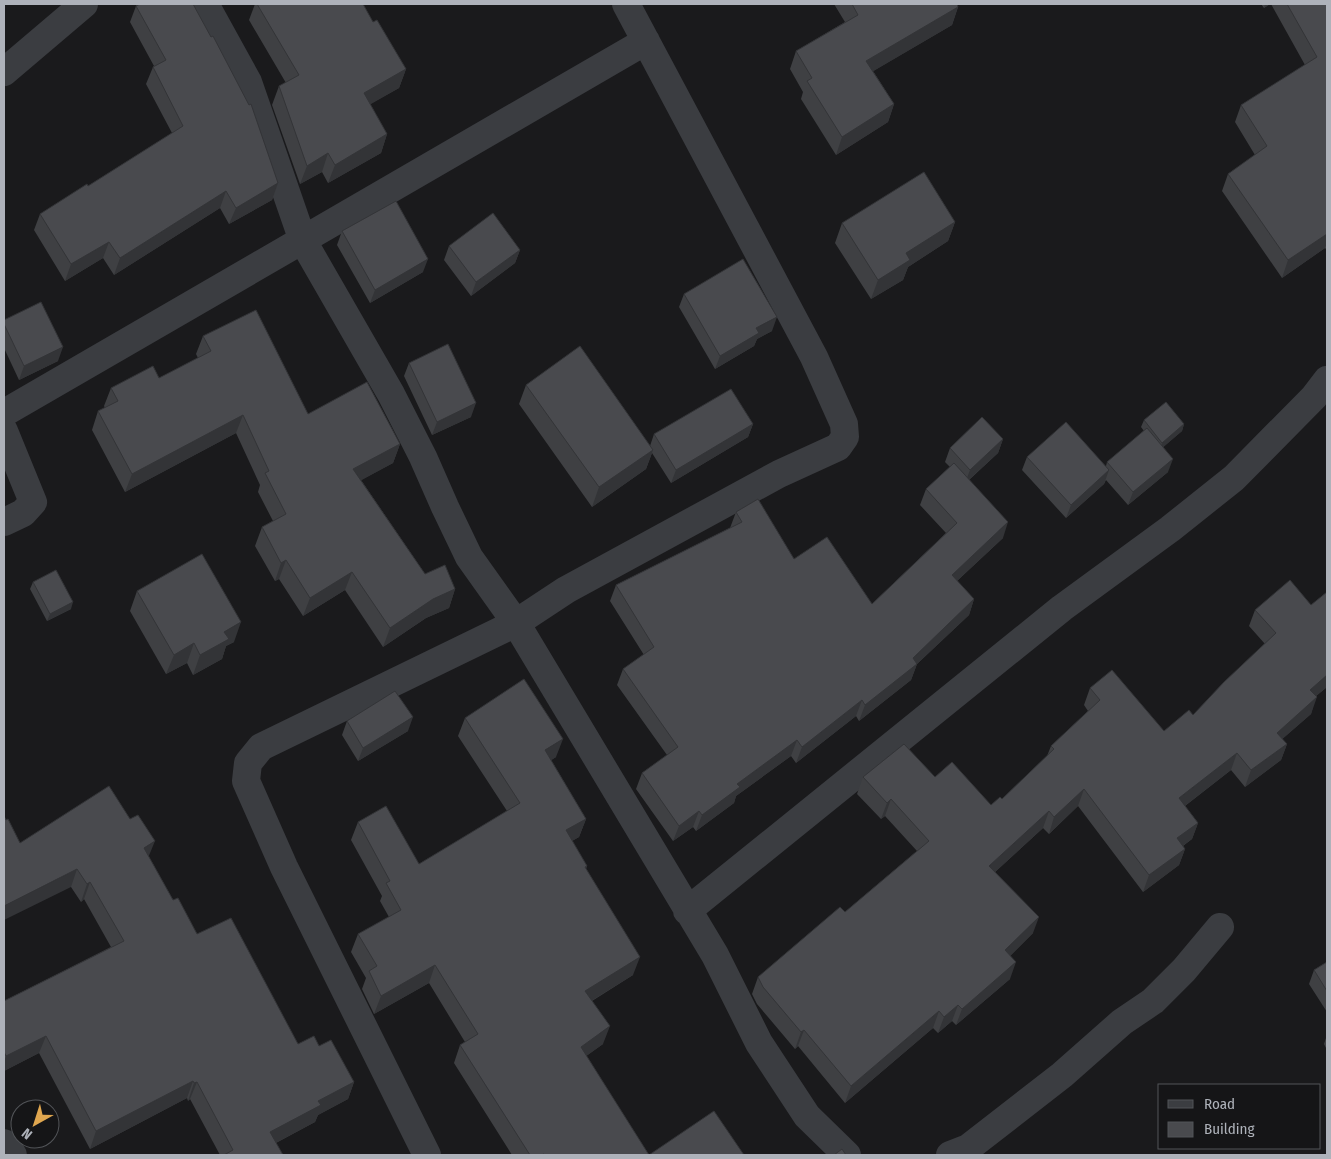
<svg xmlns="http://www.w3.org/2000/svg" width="1331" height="1159" font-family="'Fira Sans Condensed',sans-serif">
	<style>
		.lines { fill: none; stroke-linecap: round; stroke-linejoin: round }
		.minor { stroke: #3b3d41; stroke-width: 28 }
		.wall { fill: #3f4043 }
		.shaded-wall { fill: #333437 }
		.building { fill: #494a4e; stroke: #333437 }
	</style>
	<rect width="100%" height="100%" fill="#1a1a1c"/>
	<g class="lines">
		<path class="minor" d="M205,4L248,82L303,241L391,394L423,457L445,507L469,557L516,623L715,955L759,1043L807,1116L847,1155
			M4,72L84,4
			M4,413L646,41
			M4,431L33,502L23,513L4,522
			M687,911L1062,608L1170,529L1234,478L1314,397L1327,380
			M4,1143L13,1155
			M427,1155L284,867L246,781L248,763L261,747L516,623L566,590L779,474L838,447L845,437L844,424L814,357L626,4
			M950,1155L968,1148L1062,1075L1122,1022L1153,1001L1184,970L1220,927"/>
	</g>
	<path class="wall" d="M255,4L373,22L406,69L399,88L370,104L387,134L381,153L328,183L322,172L300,184L272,105L279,86L286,83L249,20Z
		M834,4H957L958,7L952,25L873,71L894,104L888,122L836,155L801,99L803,92L790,69L796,51L845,22Z
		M1261,4H1270L1264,8Z
		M1271,4H1327V250L1325,248L1282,278L1222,191L1228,174L1255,155L1235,122L1241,105L1305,65Z
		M136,6L278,183L272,200L229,224L220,208L114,275L103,258L65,281L34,230L40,214L88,186L172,133L146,84L153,67L154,66L130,22Z
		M955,222L948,241L908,267L903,280L871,299L835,243L842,223Z
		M342,231L423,272L370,303L337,245Z
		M449,246L520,250L515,263L471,296L444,260Z
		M684,294L772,331L757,339L754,346L715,369L679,307Z
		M4,320L58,361L19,380L4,348Z
		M203,336L308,414L400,444L393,463L361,480L425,574L455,589L449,608L426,618L383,647L345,590L303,616L279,579L275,581L255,546L262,527L273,521L258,492L260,485L236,433L125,492L92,430L98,411L105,408L104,406L111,388L159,378L198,358L196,354Z
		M409,363L471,417L432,435L404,376Z
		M526,385L650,446L654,434L753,424L748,437L671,483L652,453L646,469L592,507L519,404Z
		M1144,420L1184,424L1182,431L1163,447L1168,472L1128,505L1106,480L1104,484L1066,518L1022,470L1027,457L1106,466L1107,462L1144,431L1141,427Z
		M1003,439L998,453L969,480L1003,538L957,581L974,599L969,615L917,664L911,680L859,721L856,716L796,763L791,756L736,796L734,803L696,831L693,827L673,841L636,789L642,773L667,755L617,685L623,669L644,655L610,601L616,585L730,528L736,512L794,559L872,604L946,533L920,505L926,489L950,467L945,462L950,448Z
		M33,582L71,609L47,621L30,589Z
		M137,591L234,642L226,646L222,659L193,675L187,663L166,674L130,611Z
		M1327,592V687L1316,696L1311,714L1282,739L1287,744L1281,760L1245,787L1231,770L1185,806L1198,823L1192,839L1183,846L1185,849L1179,865L1143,892L1078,806L1049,834L1043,828L995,872L1033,933L1010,956V979L956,1025L952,1021L938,1033L933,1028L845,1103L798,1046L795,1049L757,1004L752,994L758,977L845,912L917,851L885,816L881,819L857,794L863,777H935L991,805L1002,799L1047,756L1051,746L1088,711L1084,705L1090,688L1164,731L1193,715L1265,644L1249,626L1255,610L1311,605Z
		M465,718L556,757L551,760L586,819L579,837L572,841L587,866L586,869L633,975L592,1001L603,1044L586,1056L649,1155H744H512L454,1063L460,1045L465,1042L429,983L374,1014L362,989L366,978L351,952L358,934L389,917L380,901L382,896L351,840L358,822L419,864L507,811L458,736Z
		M347,721L408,731L358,761L342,735Z
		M20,843L149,857L173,900L197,934L298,1044L319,1046L354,1082L348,1099L318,1115L315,1122L276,1143L283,1155H220L190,1099L188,1101L187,1098L90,1149L39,1053L4,1071V1001L111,947L84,899L81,902L71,887Z
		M1327,962V1012L1309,984L1314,970Z
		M1327,1035V1050L1324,1044Z"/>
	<path class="shaded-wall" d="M1265,4H1270L1264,8Z
		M958,7L952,25L860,79L866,61Z
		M406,69L399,88L357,112L364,93Z
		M894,104L888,122L836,155L842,137Z
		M387,134L381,153L328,183L335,165Z
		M328,153L322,172L300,184L307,166Z
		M278,183L272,200L229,224L236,208Z
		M226,191L220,208L114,275L120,258Z
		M955,222L948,241L908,267L903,280L871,299L878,280L906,253Z
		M1327,234V243L1325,248L1282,278L1288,260Z
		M109,242L103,258L65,281L71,264Z
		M520,250L515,263L471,296L476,282Z
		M428,259L423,272L370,303L375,290Z
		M777,317L772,331L757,339L754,346L715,369L720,356L756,328Z
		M63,347L58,361L19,380L24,366Z
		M476,403L471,417L432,435L437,422Z
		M243,415L236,433L125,492L132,474Z
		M753,424L748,437L671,483L676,470Z
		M1184,424L1182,431L1160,450L1162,443Z
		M1003,439L998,453L965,483L970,470Z
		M400,444L393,463L347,488L353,469Z
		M653,450L646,469L592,507L599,487Z
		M1173,459L1168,472L1128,505L1133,492Z
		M1109,470L1104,484L1066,518L1071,505Z
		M1008,522L1003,538L946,591L952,575Z
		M286,560L279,579L275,581L281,563Z
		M352,572L345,590L303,616L310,598Z
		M455,589L449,608L426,618L383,647L390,628L433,599Z
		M974,599L969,615L917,664L911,680L859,721L865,705L913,658Z
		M73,602L71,609L47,621L50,614Z
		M241,622L234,642L226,646L222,659L193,675L200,655L224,632Z
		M194,643L187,663L166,674L174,655Z
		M1327,675V687L1304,706L1310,690Z
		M1317,697L1311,714L1271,749L1277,733Z
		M862,700L856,716L796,763L802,747Z
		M413,717L408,731L358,761L363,748Z
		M563,739L556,757L538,769L545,750Z
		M797,740L791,756L736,796L734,803L696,831L702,815L737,784Z
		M1287,744L1281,760L1245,787L1251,770Z
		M1237,753L1231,770L1173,815L1179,798Z
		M1084,789L1078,806L1049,834L1054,817Z
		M891,799L885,816L881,819L887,803Z
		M699,811L693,827L673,841L679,826Z
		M1049,811L1043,828L983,883L989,866Z
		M586,819L579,837L559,848L566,830Z
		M1198,823L1192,839L1171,854L1177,838Z
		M155,841L148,858L144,848Z
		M1185,849L1179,865L1143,892L1149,875Z
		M77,869L71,887L4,920V906Z
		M90,882L84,899L81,902L87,884Z
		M1039,917L1033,933L999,967L1005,950Z
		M640,957L633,975L578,1009L585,991Z
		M1016,962L1010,979L956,1025L962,1009Z
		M435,965L429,983L374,1014L381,996Z
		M958,1005L952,1021L938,1033L944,1017Z
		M939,1011L933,1028L845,1103L851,1086Z
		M610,1026L603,1044L574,1065L581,1047Z
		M804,1030L798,1046L795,1049L801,1032Z
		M46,1036L39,1053L4,1071V1062L6,1056Z
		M193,1081L187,1098L90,1149L96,1131Z
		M197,1082L190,1099L188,1101L194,1083Z
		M354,1082L348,1099L318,1115L315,1122L264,1149L270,1132L318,1101Z"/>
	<path class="building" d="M140,4H193L211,37L213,36L249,105L251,104L278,183L236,208L226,191L120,258L109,242L71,264L40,214L87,184L88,186L183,126L153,67L166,60L136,6Z
		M257,4H363L373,22L377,20L406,69L364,93L387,134L335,165L328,153L307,166L279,86L299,75Z
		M852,4H957L958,7L866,61L894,104L842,137L807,81L812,78L796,51L858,15Z
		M1287,4H1327V234L1288,260L1228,174L1267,146L1241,105L1317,57Z
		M924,172L955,222L906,253L910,260L878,280L842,223Z
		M396,201L428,259L375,290L342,231Z
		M493,213L520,250L476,282L449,246Z
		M743,259L777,317L756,328L759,333L720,356L684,294Z
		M41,302L63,347L24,366L4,324V320Z
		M256,310L308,414L367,382L400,444L353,469L425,574L445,565L455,589L433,599L390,628L352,572L310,598L286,560L281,563L262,527L286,514L265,473L269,471L243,415L132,474L98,411L118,401L111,388L153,366L159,378L211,351L203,336Z
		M448,344L476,403L437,422L409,363Z
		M580,346L653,450L599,487L526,385Z
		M731,389L753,424L676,470L654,434Z
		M1166,402L1184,424L1162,443L1144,420Z
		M982,417L1003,439L970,470L950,448Z
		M1066,422L1109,470L1071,505L1027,457Z
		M1147,428L1173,459L1133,492L1107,462Z
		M954,463L1008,522L952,575L974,599L913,658L917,664L865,705L862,700L802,747L797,740L737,784L740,787L702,815L699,811L679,826L642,773L678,747L623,669L654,647L616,585L742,522L736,512L758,499L794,559L827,537L872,604L957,523L926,489Z
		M202,554L241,622L224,632L229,639L200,655L194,643L174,655L137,591Z
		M56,570L73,602L50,614L33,582Z
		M1290,580L1311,605L1327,592V675L1310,690L1317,697L1277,733L1287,744L1251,770L1237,753L1179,798L1198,823L1177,838L1185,849L1149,875L1084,789L1054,817L1049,811L989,866L1039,917L1005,950L1016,962L962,1009L958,1005L944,1017L939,1011L851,1086L804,1030L801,1032L763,987L758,977L840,907L845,912L929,841L891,799L887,803L863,777L904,744L935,777L952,762L991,805L1000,797L1002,799L1054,749L1051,746L1100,700L1090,688L1112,670L1164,731L1189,710L1193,715L1224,682L1276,633L1255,610Z
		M524,679L563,739L545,750L586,819L566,830L587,866L585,867L640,957L585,991L610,1026L581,1047L649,1155L714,1111L744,1155H545L544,1154L542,1155H530L460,1045L478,1034L435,965L381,996L369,971L377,966L358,934L401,910L386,883L390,881L358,822L386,806L419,864L520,803L465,718Z
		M395,691L413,717L363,748L347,721Z
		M109,786L130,819L138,815L155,841L144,848L173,900L178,898L197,934L231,918L298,1044L314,1036L319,1046L331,1040L354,1082L318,1101L321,1105L270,1132L283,1155H224L233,1150L197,1082L194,1083L193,1081L96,1131L46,1036L6,1056L4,1052V1001L124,941L90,882L87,884L77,869L4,906V816L6,820L8,819L20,843Z
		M1327,962V991L1314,970Z
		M842,1149L846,1155H834Z"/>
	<rect width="1331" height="1159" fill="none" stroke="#aeb2ba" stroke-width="10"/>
	<rect x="1158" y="1084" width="162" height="65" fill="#151517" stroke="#525458"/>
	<rect x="1168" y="1100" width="25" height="8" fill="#3b3d41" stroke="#525458"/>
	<text x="1204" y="1109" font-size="15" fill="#aeb2ba">Road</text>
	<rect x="1168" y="1122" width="25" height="15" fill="#494a4e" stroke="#525458"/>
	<text x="1204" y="1134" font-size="15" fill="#aeb2ba">Building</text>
	<g transform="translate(35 1124) rotate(219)"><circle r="24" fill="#151517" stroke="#525458"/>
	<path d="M0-4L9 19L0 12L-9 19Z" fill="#dfa64f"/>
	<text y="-8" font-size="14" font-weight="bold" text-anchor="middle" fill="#aeb2ba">N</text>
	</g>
</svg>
